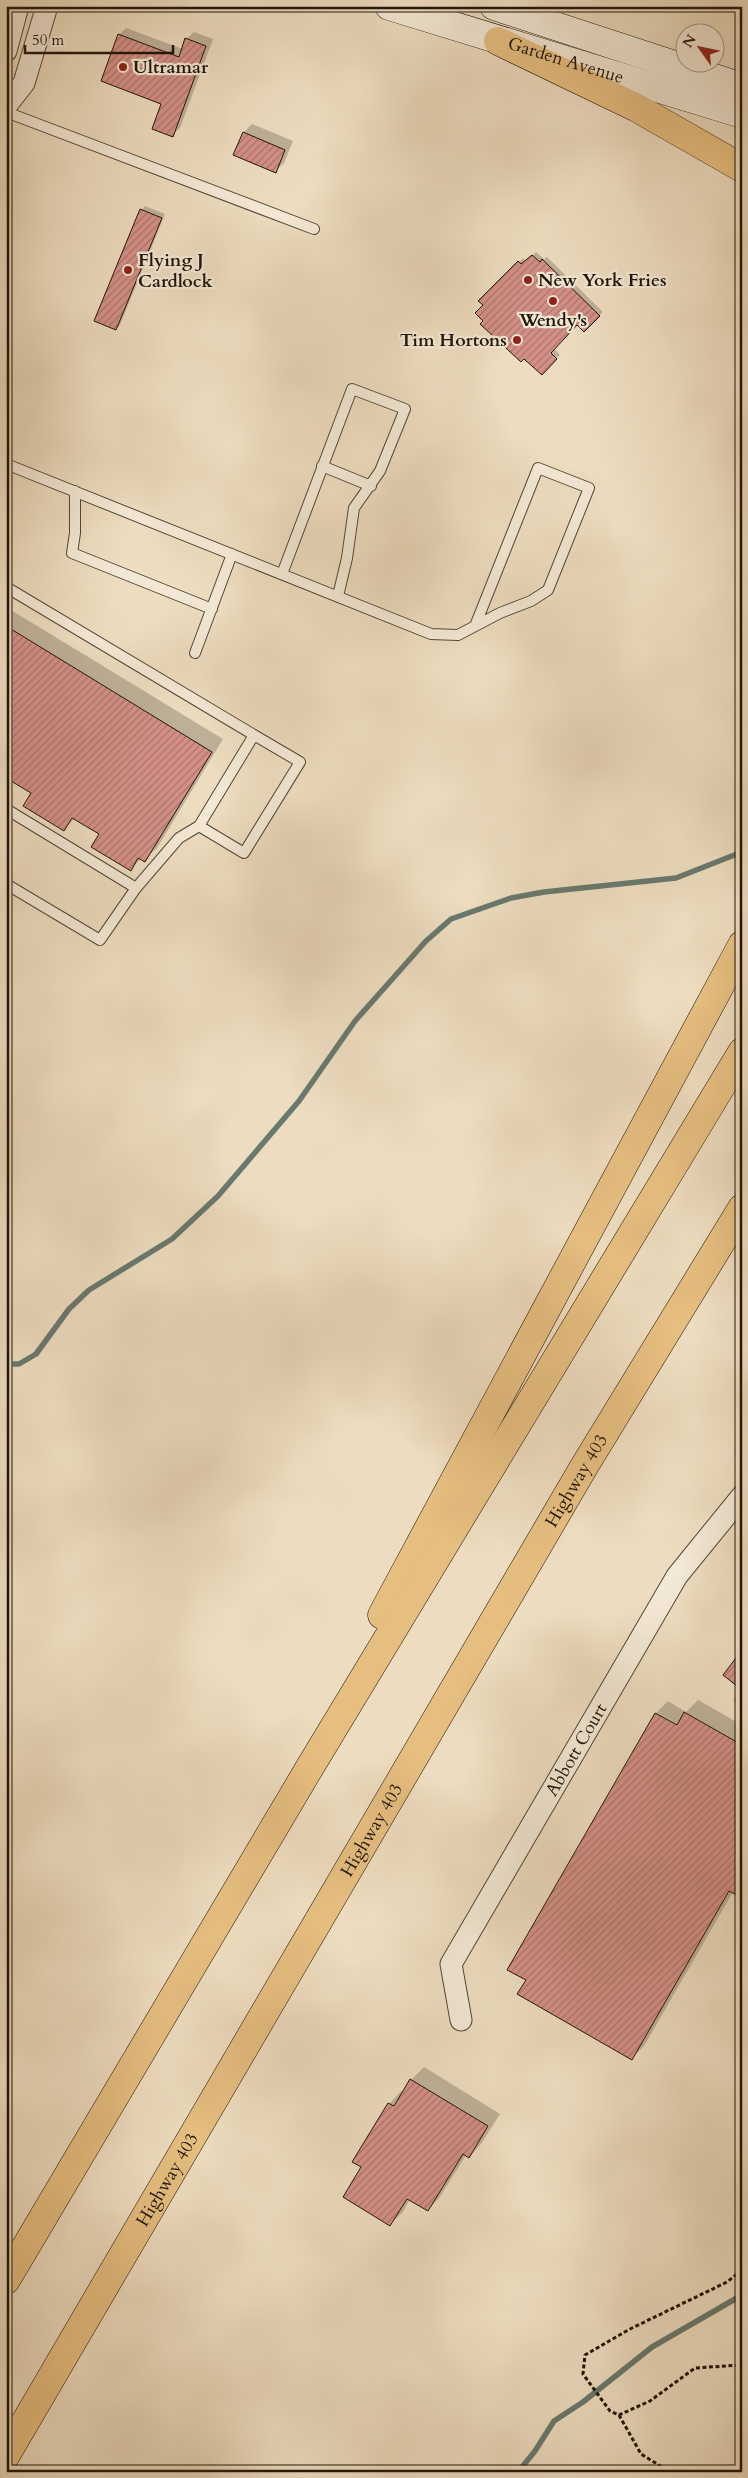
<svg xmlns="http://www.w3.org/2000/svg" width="748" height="2478" font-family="Cardo,serif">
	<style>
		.shadow { fill: #0003 }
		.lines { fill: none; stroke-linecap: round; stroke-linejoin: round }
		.stream { stroke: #68796e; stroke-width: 5.5 }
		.building { fill: url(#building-hatch); stroke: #1f1509 }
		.lane-casing { stroke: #524736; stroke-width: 12 }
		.street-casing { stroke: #524736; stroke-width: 23 }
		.secondary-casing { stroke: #1f1509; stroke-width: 29 }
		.highway-casing { stroke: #1f1509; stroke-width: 29 }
		.path { stroke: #1f1509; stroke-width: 3; stroke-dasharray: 4 2.5; stroke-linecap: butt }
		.lane { stroke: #f3e8d5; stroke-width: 10 }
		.street { stroke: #f3e8d5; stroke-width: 21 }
		.secondary { stroke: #f3e8d5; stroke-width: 28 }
		.highway { stroke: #e6be80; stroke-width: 28 }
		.poi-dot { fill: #8f2418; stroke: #f3e8d5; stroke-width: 2 }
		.labels { text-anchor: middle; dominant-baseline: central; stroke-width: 4.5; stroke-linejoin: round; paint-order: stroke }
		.street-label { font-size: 18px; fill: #1f1509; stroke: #f3e8d5 }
		.poi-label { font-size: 18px; font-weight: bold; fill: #1f1509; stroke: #f3e8d5; text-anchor: start }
	</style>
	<defs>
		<pattern id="building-hatch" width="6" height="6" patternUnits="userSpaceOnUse" patternTransform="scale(1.25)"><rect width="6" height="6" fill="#d49087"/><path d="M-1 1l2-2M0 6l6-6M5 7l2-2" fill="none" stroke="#ab746d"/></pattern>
	</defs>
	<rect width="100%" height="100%" fill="#eddcbf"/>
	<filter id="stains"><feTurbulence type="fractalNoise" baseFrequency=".004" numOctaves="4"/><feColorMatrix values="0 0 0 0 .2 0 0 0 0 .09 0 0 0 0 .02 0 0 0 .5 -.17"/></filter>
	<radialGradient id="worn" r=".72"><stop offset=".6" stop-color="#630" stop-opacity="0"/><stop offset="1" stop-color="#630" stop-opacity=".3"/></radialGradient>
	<path class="shadow" d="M126,28L183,49L186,39L194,32L213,39L180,128L172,135L163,103L119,35Z
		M252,124L293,141L284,163L275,171L235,154L244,132Z
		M145,206L165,214L120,325L116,329L142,210Z
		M536,252L544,259L547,257L603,312L584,330L577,324L554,348L560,355L542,373L485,321L484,305L480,301L523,258L526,262Z
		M6,607L223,739L157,848L144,860L141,859L130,869L100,834L75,818L64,829L33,793L6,777Z
		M742,1690V1707L733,1700Z
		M698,1700L742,1725V1897L733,1892L644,2046L632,2058L527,1980L509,1969L656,1713L668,1701L686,1712Z
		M424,2067L500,2114L481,2144L469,2157L466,2155L440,2197L428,2210L410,2199L403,2212L390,2224L362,2166L389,2104L401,2091L404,2093L411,2080Z"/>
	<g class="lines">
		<path class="stream" d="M6,1364H19L36,1354L69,1309L89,1290L172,1239L218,1196L299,1101L355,1021L426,941L451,919L511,898L544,892L676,878L742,852
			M518,2472L535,2451L554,2421L583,2402L652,2347L742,2295"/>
	</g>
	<path class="building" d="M118,34L179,57L185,38L206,46L173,137L152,129L161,104L101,81Z
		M243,132L285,150L276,173L233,155Z
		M140,209L162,218L116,330L94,321Z
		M532,255L540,262L542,259L600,316L584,332L577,325L551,353L557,359L542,375L524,359L521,362L480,324L483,321L475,313L483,305L478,301L518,261L521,264Z
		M6,626L212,752L145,862L138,858L131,871L91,847L99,834L72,818L64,831L23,806L31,793L6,778Z
		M742,1650V1690L723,1675Z
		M684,1712L742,1745V1898L729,1891L632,2060L517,1994L526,1980L507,1970L655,1713L677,1725Z
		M410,2079L488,2126L469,2158L463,2154L428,2211L407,2199L390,2226L343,2197L361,2167L352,2162L388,2103L394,2106Z"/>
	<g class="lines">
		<defs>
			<path id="lane" d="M6,112L314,229
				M6,464L431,634L458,635L500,613L531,601L548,590L589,488L538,468L475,626
				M322,466L371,486
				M75,491V533L72,553L212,609
				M282,574L352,389L405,409L380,471L354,508L347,558L338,596
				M6,587L254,735L199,826L179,838L136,888L100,940L6,884
				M195,653L232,554
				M6,809L136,888
				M199,826L244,853L300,762L254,735"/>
			<g id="street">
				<path d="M6,51L18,6"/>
				<path d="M6,106L24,83L47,6"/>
				<path id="s1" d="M461,2020L451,1964L677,1576L742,1496"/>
			</g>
			<g id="secondary">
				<path id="s2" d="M389,6L742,114"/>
				<path d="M494,6L742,87"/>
			</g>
			<g id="highway">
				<path d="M498,41L637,108L742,168"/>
				<path d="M382,1615L742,945"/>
				<path d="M6,2280L310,1767L742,1052"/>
				<path id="s3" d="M6,2455L585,1465L742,1208"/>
			</g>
		</defs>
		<use href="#lane" class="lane-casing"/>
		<use href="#street" class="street-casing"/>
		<use href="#secondary" class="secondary-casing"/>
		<use href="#highway" class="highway-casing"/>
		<path class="path" d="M742,2270L727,2282L630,2329L585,2355L583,2374L610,2411L619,2415L650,2401L695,2368L742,2365
			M619,2415L641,2454L670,2472"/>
		<use href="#lane" class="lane"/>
		<use href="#street" class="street"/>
		<use href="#secondary" class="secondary"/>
		<use href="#highway" class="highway"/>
	</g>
	<g class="poi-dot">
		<circle cx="123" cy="67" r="5"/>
		<circle cx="128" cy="270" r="5"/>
		<circle cx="528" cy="280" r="5"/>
		<circle cx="553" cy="301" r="5"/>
		<circle cx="517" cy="340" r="5"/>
	</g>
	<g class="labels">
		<g class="street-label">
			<text stroke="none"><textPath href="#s2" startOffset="185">Garden Avenue</textPath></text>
			<text stroke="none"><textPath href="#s3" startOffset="1129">Highway 403</textPath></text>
			<text stroke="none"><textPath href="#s1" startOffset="305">Abbott Court</textPath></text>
			<text stroke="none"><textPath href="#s3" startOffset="724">Highway 403</textPath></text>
			<text stroke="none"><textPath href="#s3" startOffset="319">Highway 403</textPath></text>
		</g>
		<g class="poi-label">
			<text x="133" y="67">Ultramar</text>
			<text x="138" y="260">Flying J<tspan x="138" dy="21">Cardlock</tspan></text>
			<text x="538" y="280">New York Fries</text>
			<text x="553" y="320" text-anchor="middle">Wendy's</text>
			<text x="507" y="340" text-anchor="end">Tim Hortons</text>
		</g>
	</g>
	<rect width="748" height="2478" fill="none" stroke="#eddcbf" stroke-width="25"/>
	<rect x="8" y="8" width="733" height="2463" fill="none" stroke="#1f1509" stroke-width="2.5"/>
	<rect x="12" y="12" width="723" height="2453" fill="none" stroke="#1f1509"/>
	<g transform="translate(700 48) rotate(303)"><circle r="24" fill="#f3e8d5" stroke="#9e9483"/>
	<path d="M0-4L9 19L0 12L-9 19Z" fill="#8f2418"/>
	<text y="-8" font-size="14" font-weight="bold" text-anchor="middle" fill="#1f1509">N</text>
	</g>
	<path d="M25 45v8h148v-8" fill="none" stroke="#1f1509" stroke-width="2.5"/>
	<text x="32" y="45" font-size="15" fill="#1f1509" stroke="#f3e8d5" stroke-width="4" paint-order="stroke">50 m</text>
	<rect width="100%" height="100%" filter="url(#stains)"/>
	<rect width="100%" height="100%" fill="url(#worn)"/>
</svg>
